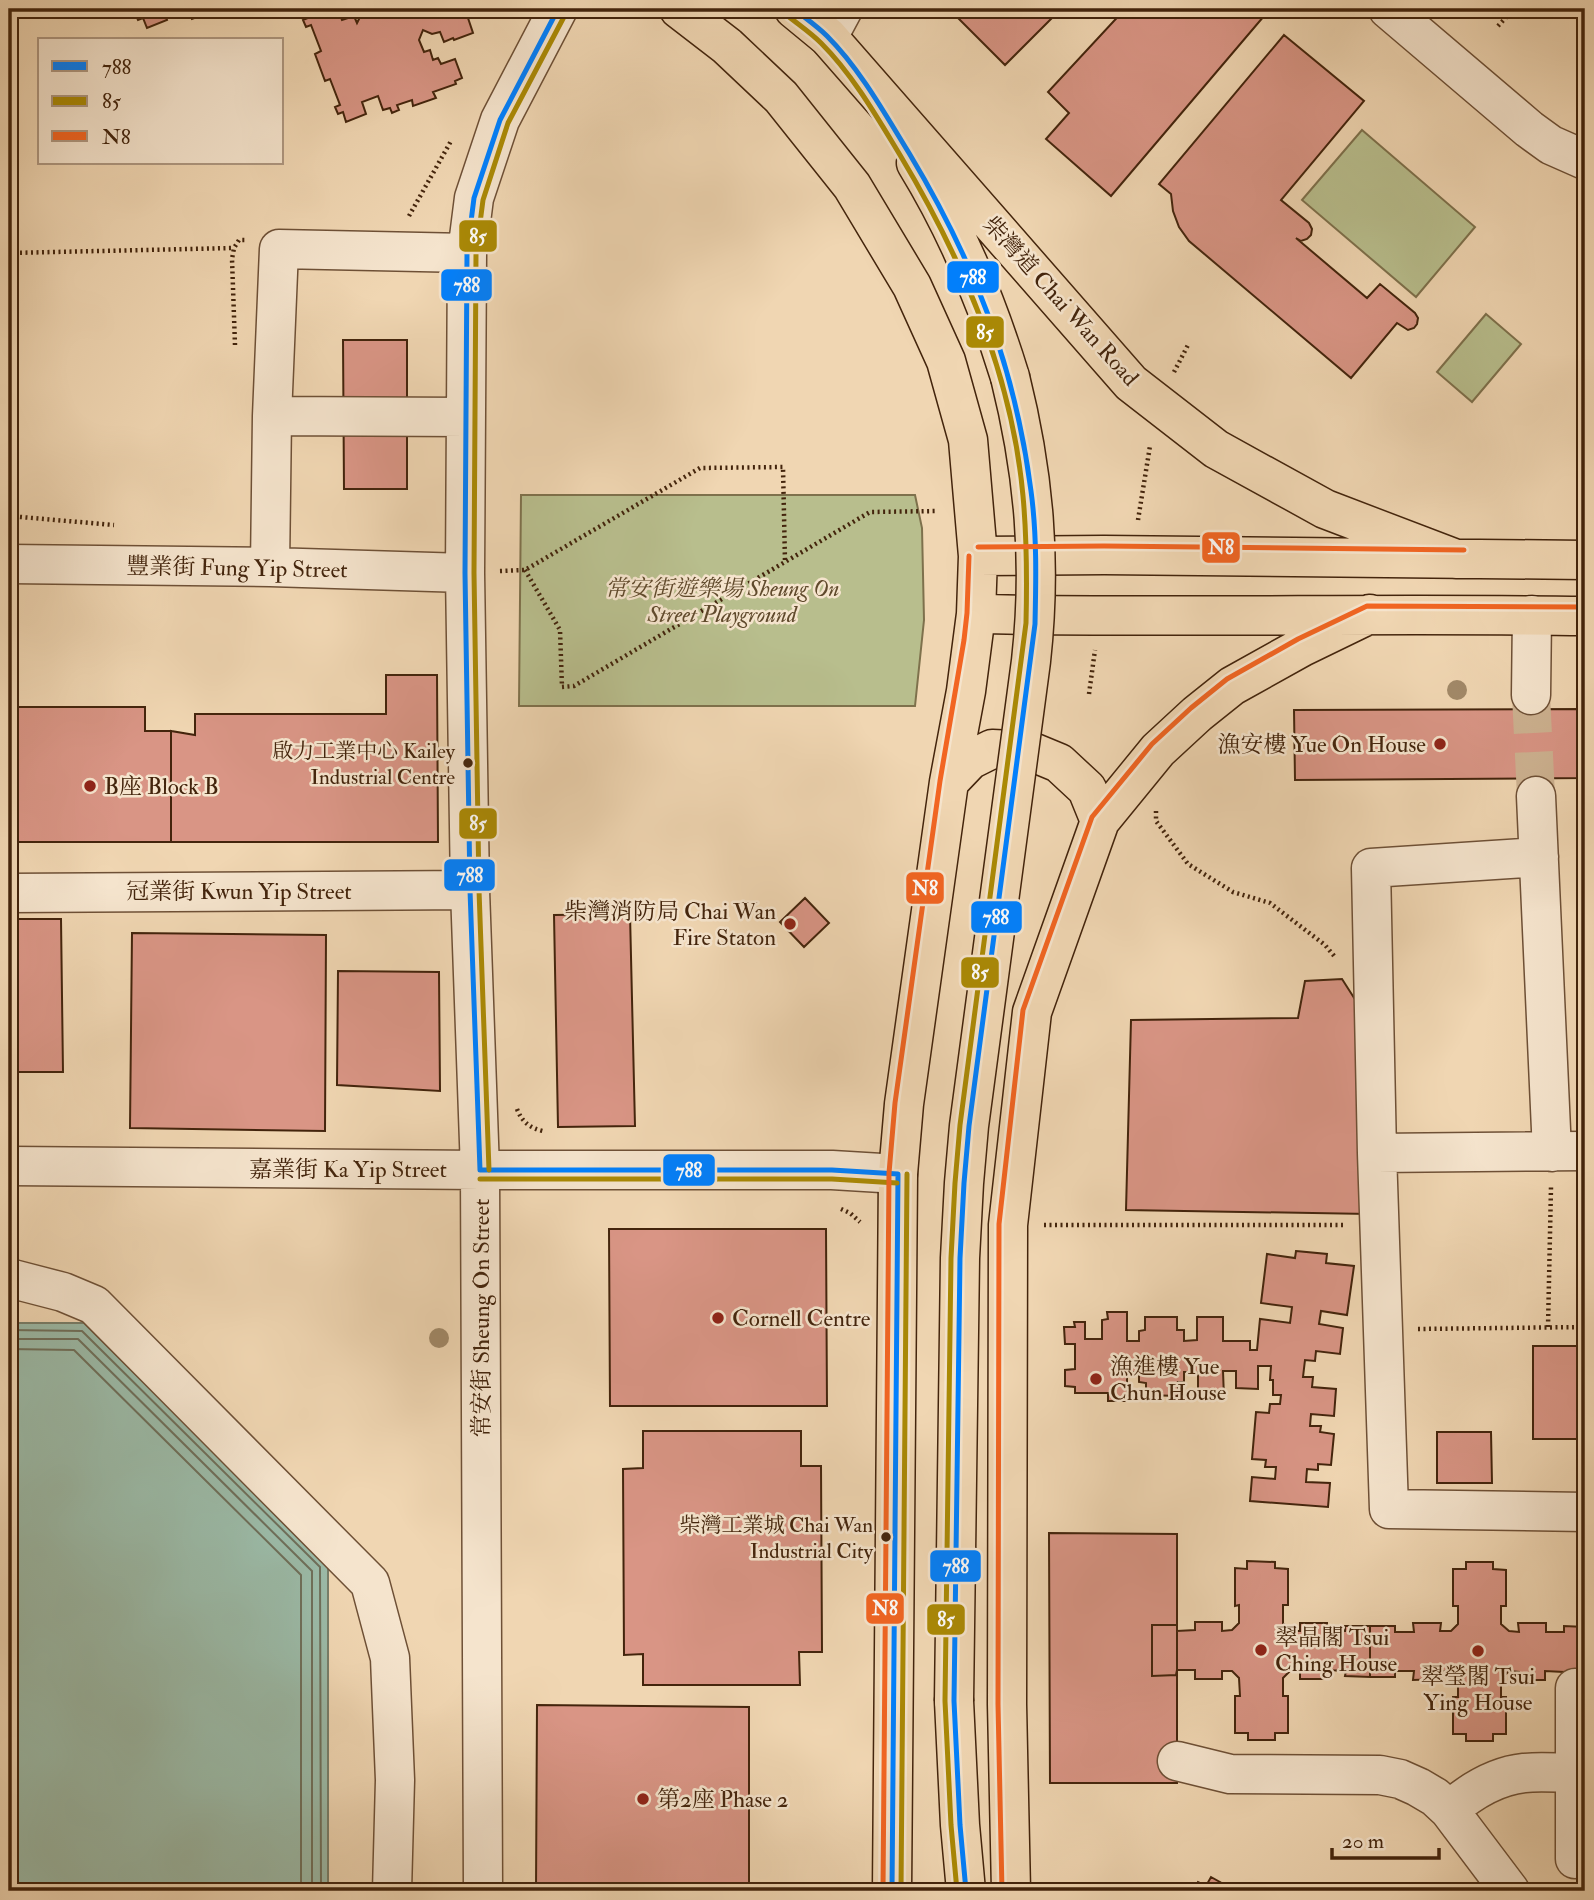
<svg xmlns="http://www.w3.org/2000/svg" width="1594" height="1900" font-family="'IM FELL Double Pica','Noto Serif TC',serif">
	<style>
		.green { fill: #b8be8d; stroke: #7e714c; stroke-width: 2 }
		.water { fill: #9bbaa7; stroke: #787e69; stroke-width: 2 }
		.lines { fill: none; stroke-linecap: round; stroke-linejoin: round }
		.shore { stroke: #6f6f5a; stroke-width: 2 }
		.building { fill: #d99585; stroke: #43240c; stroke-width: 2 }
		.minor-tunnel { stroke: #cdb291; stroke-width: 38; stroke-dasharray: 38 19; stroke-linecap: butt }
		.minor-casing { stroke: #6e5036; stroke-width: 41 }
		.major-casing { stroke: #43240c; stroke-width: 41 }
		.path { stroke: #43240c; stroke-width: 4.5; stroke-dasharray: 2 3.5; stroke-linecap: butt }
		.minor { stroke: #f5e4cd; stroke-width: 38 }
		.major { stroke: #f0d6b2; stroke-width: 38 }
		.major-bridge-casing { stroke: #43240c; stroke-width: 41; stroke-linecap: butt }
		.major-bridge { stroke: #f0d6b2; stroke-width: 38 }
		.bus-1-casing { stroke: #f5e4cd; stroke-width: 10 }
		.bus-2-casing { stroke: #f5e4cd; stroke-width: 10 }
		.bus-3-casing { stroke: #f5e4cd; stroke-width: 10 }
		.bus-1 { stroke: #0080ff; stroke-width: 5 }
		.bus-2 { stroke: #aa8905; stroke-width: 5 }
		.bus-3 { stroke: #f26522; stroke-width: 5 }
		.tree { fill: #a18968 }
		.poi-dot { fill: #8f2418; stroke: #f5e4cd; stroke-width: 2.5 }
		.bus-dot { fill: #43240c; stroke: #f5e4cd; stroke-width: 2.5 }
		.labels { text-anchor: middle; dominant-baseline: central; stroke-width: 5; stroke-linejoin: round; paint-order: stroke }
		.bus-label { font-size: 21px; fill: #43240c; stroke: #f5e4cd; text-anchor: end }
		.street-label { font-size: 23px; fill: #43240c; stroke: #f5e4cd }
		.park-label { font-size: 23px; font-style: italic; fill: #604a2c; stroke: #f5e4cd }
		.poi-label { font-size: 23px; fill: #43240c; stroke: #f5e4cd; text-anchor: start }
		.line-badge { stroke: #f5e4cd; stroke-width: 2.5 }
		.badge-label { font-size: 19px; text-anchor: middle; font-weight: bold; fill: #fff }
	</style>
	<rect width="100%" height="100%" fill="#f0d6b2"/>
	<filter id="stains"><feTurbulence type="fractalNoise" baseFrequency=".00286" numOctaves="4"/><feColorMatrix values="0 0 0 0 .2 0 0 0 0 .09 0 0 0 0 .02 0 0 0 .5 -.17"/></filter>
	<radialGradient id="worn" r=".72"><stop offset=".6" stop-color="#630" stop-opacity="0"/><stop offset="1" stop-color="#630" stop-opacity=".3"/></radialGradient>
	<path class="green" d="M1362,130L1475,227L1416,297L1302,200Z
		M1486,314L1521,344L1472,402L1437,372Z
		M521,495H915L922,528L924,620L915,706H519Z"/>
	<path class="water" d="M9,1323H84L328,1565V1891H9Z"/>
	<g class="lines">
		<path class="shore" d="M9,1330L82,1331L320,1567L321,1891
			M9,1339H78L312,1571V1891
			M9,1349L74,1350L301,1575V1891"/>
	</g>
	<path class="building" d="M140,9H163L167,20L147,28L143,18L138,20L135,13L140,11Z
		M181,9H204L198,11L200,16L192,19L191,14L183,16Z
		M306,9H338L342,20L354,16L357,23L364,9H470L472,14L467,15L473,33L454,40L453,38L444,42L440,32L432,34L423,30L419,40L424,52L430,50L433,60L438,58L441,64L455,59L462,78L455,81L456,84L433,92L436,98L413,106L412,100L397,105L399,110L392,113L390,108L383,110L378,96L362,102L366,114L346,122L343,112L338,114L335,107L340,105L330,79L325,81L315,54L321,51L311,25L306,27L303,20L308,18Z
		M949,9H1061L1005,65Z
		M1125,9H1270L1111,196L1046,139L1069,113L1048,92Z
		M1284,35L1364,101L1281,200L1309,223L1312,229L1311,235L1307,239L1301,241L1296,238L1367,298L1380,284L1415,313L1418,318L1417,324L1414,328L1408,330L1397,323L1351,378L1189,241L1179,227L1173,211L1171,194L1159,184Z
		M343,340H407V489H344Z
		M386,675H437L438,842H171V731L195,735V714H386Z
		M9,707H145V731H171V842H9Z
		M1585,709V778L1295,780L1294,710Z
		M805,898L829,923L804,947L780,922Z
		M630,914L635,1126L558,1127L554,915Z
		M9,919H61L63,1072H9Z
		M132,933L326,935L325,1131L130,1128Z
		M338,971L439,972L440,1091L337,1085Z
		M1342,979L1365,1015L1369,1214L1126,1210L1131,1020L1298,1018L1305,981Z
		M609,1229H826L827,1406H610Z
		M1296,1251L1327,1254L1326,1263L1354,1266L1347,1315L1321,1311L1319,1324L1343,1328L1340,1354L1316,1351L1315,1361L1305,1360L1303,1377H1313L1312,1387L1336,1389L1334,1416L1311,1414L1310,1426H1321L1320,1432L1334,1434L1331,1465L1318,1464V1470L1307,1469L1306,1482L1330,1483L1328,1507L1250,1501L1252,1477L1275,1479L1276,1467H1265L1266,1460L1252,1459L1256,1412L1269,1413L1270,1404H1280L1281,1395H1273V1380H1270L1271,1366H1258V1389L1236,1388V1371H1223L1224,1398H1198V1372H1184V1382H1178V1396L1146,1395V1383L1139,1382V1372H1127V1401H1108V1393H1075V1387L1065,1386V1370L1075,1369V1344H1065L1064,1327H1075L1074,1322H1085V1339H1102V1320L1108,1319L1107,1312H1127V1341H1139V1331L1145,1330V1317H1177V1330H1184V1341L1197,1340V1317H1223V1341H1250V1350H1257L1260,1319L1290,1323L1292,1307L1261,1303L1267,1254L1295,1258Z
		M1533,1346H1585V1439H1533Z
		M643,1431H801V1466H821L822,1652H799L800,1685H643V1654L624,1655L623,1469L643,1468Z
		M1437,1432H1491L1492,1483H1437Z
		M1049,1533L1177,1534V1783H1050Z
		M1247,1561L1275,1562V1568L1288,1569V1605H1283V1623L1291,1631H1300V1623H1327V1631H1345V1626H1370V1677L1345,1676L1346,1671L1327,1670V1679H1300V1671H1290L1283,1678V1696H1288V1733H1275V1740H1248V1733H1235V1696H1240L1239,1678L1232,1671H1222V1679H1195V1670H1177L1176,1675L1152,1676V1625H1177V1631L1195,1630V1622H1222V1631L1232,1630L1239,1623V1605L1235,1606V1568L1247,1569Z
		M1466,1562H1493V1569L1506,1570V1606H1501V1624L1509,1631L1519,1632L1518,1623H1546V1632H1564V1626L1585,1627V1677H1564V1672L1545,1671V1680H1519V1672L1509,1671L1501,1679V1697H1506V1734H1493V1741H1466V1734H1453V1697H1458V1679L1450,1671H1440L1441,1679L1413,1680L1414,1671H1395V1677H1370V1626H1395V1632H1414L1413,1623H1441L1440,1631H1451L1458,1624V1606H1453V1569H1466Z
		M537,1705L749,1707V1891H536Z
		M1211,1877L1236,1891H1194L1198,1882L1206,1886Z"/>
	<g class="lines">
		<path class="minor-tunnel" d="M1531,695L1536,796"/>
		<defs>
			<path id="minor" d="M1388,9L1529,129L1551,145L1585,160
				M828,37L843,9
				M272,416L466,417
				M9,564L270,567L465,573
				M270,567L272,416L279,249L467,253
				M1531,695L1532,615
				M1536,796L1552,1152
				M9,893L470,890
				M1585,1151L1377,1153L1389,1509L1585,1512
				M1377,1153L1371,868L1539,857
				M9,1166L480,1170H832L898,1174
				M9,1278L63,1292L94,1305L370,1583L390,1658L395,1780L392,1891
				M1177,1761L1230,1774L1380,1775L1400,1779L1418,1787L1435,1797L1449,1810L1510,1891
				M1449,1810C1470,1792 1495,1776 1524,1773C1541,1771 1558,1773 1575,1773
				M1575,1859V1688
				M483,1891L480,1170L470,890L465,573L467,253L474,198L500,120L558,9"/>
			<path id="major" d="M679,9L727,46L781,97L852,186L912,286L946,361L968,440L978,556L976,614L966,691L949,782L904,1104L898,1174L892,1891
				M794,9L828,37L1131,383L1216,449L1325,509L1456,559
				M916,163C957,230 987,302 1010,377
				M978,556L1104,555L1585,560
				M976,614C1179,618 1382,613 1585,616
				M949,782L970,760L992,749L1030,751L1059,763L1087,789L1100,821
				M954,1701L960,1825L966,1891
				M1011,1891L1007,1704L1008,1225L1032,1012L1100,821L1158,750L1197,714L1232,686L1302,647L1370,614"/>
		</defs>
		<use href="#minor" class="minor-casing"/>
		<use href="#major" class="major-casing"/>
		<path class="path" d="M1498,26L1514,9
			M409,216L451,141
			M9,253L234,248
			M235,345L232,259L234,248L239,240H245
			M1174,372L1188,345
			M9,516L114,525
			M1138,520L1150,446
			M525,570L560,630L562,687L574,686L870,512L938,511
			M500,571L525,570L700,468L783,467L785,562
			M1089,694L1095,650
			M1156,811V821L1188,864L1233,892L1270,903L1325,945L1335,957
			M517,1109C522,1122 530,1128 543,1131
			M841,1209L850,1213L860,1222
			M1044,1225H1343
			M1548,1327L1551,1187
			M1418,1329L1585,1327"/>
		<use href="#minor" class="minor"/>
		<use href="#major" class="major"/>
		<defs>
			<path id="major-bridge" d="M954,1701L960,1258L964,1183L969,1126L1031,661C1042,562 1034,473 1010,377"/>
		</defs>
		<use href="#major-bridge" class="major-bridge-casing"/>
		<use href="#major-bridge" class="major-bridge"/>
		<defs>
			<path id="bus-1" d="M794,9C805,18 817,26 827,36C860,69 885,114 909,153C974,261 1015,366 1031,491C1037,535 1036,580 1035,624L969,1126L964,1183L960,1258L954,1701L960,1825L966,1891
				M480,1170L470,890L465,573L467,253L474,198L500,120L558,9
				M480,1170H832L898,1174
				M892,1891L898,1174"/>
			<path id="bus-2" d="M788,16C799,25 811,33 821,43C853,75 877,117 900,155C963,260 1012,374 1023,496C1027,539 1027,581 1026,623L960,1125L955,1183L951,1258L945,1701L951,1825L957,1891
				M489,1170L479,890L474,573L476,254L483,200L508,123L566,13
				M480,1179H832L897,1183
				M901,1891L907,1174"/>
			<path id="bus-3" d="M978,547L1104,546L1464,550
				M883,1891L889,1173L895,1103L940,781L964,640L967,613L969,556
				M1002,1891L998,1704L999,1224L1023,1010L1092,817L1152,744L1191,708L1227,679L1298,639L1367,606L1585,607"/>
		</defs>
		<use href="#bus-1" class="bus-1-casing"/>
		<use href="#bus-2" class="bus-2-casing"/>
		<use href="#bus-3" class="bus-3-casing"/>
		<use href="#bus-1" class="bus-1"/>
		<use href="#bus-2" class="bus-2"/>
		<use href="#bus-3" class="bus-3"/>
	</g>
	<g class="tree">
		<circle cx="1457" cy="690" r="10"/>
		<circle cx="439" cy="1338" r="10"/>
	</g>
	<g class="poi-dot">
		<circle cx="1440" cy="744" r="7"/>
		<circle cx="90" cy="786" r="7"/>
		<circle cx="790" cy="924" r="7"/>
		<circle cx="718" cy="1318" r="7"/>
		<circle cx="1096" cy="1379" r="7"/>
		<circle cx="1261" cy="1650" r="7"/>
		<circle cx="1478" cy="1651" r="7"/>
		<circle cx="643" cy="1799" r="7"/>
	</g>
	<g class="bus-dot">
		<circle cx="468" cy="763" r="6"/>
		<circle cx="886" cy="1537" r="6"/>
	</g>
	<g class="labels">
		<g class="bus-label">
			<text x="455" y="751">啟力工業中心 Kailey<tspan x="455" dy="26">Industrial Centre</tspan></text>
			<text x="873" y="1525">柴灣工業城 Chai Wan<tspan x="873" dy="26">Industrial City</tspan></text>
		</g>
		<g class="street-label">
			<text transform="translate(1061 301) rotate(48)">柴灣道 Chai Wan Road</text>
			<text transform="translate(237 568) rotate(1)">豐業街 Fung Yip Street</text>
			<text x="239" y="891">冠業街 Kwun Yip Street</text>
			<text x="348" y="1169">嘉業街 Ka Yip Street</text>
			<text transform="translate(481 1318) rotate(-90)">常安街 Sheung On Street</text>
		</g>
		<g class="park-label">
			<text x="722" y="588">常安街遊樂場 Sheung On<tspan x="722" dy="26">Street Playground</tspan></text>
		</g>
		<g class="poi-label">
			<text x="1426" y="744" text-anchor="end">漁安樓 Yue On House</text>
			<text x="104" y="786">B座 Block B</text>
			<text x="776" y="911" text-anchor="end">柴灣消防局 Chai Wan<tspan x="776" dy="26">Fire Staton</tspan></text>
			<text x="732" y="1318">Cornell Centre</text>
			<text x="1110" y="1366">漁進樓 Yue<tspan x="1110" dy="26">Chun House</tspan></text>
			<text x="1275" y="1637">翠晶閣 Tsui<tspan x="1275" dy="26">Ching House</tspan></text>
			<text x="1478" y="1676" text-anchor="middle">翠瑩閣 Tsui<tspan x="1478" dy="26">Ying House</tspan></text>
			<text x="657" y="1799">第2座 Phase 2</text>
		</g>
	</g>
	<g class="line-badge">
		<rect x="458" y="219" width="40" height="34" rx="7" fill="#aa8905"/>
		<rect x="946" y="260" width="54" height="34" rx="7" fill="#0080ff"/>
		<rect x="440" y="268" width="53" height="34" rx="7" fill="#0080ff"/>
		<rect x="965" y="315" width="40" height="34" rx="7" fill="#aa8905"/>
		<rect x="1201" y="531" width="40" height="33" rx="7" fill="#f26522"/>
		<rect x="458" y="807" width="40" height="33" rx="7" fill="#aa8905"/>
		<rect x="443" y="858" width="53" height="34" rx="7" fill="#0080ff"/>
		<rect x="905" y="871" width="40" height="34" rx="7" fill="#f26522"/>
		<rect x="970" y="900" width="53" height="34" rx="7" fill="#0080ff"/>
		<rect x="960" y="956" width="40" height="33" rx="7" fill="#aa8905"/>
		<rect x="662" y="1153" width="54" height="34" rx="7" fill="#0080ff"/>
		<rect x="929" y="1549" width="53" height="34" rx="7" fill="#0080ff"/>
		<rect x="865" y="1592" width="40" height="33" rx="7" fill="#f26522"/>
		<rect x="926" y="1603" width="40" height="33" rx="7" fill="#aa8905"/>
	</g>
	<g class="badge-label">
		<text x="478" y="243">85</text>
		<text x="973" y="284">788</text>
		<text x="467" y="292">788</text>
		<text x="985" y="339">85</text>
		<text x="1221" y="554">N8</text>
		<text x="478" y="830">85</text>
		<text x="470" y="882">788</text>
		<text x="925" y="895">N8</text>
		<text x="996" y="924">788</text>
		<text x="980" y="979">85</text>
		<text x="689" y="1177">788</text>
		<text x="956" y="1573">788</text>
		<text x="885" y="1615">N8</text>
		<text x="946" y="1626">85</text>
	</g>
	<rect width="1594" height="1900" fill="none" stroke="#f0d6b2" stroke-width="35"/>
	<rect x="10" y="10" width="1573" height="1879" fill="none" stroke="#43240c" stroke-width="3.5"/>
	<rect x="18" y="18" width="1559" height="1865" fill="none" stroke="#43240c" stroke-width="2"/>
	<rect x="38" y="38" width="245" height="126" fill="#f5e4cd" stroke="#ae9780" stroke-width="2"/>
	<rect x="52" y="61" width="35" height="10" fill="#0080ff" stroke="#ae9780" stroke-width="2"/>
	<text x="102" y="74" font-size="21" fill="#43240c">788</text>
	<rect x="52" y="96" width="35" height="10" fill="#aa8905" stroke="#ae9780" stroke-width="2"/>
	<text x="102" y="108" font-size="21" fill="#43240c">85</text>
	<rect x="52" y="131" width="35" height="10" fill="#f26522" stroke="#ae9780" stroke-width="2"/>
	<text x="102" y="144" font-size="21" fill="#43240c">N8</text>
	<path d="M1332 1848v10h107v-10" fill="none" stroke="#43240c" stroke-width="3.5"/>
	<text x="1342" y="1848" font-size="21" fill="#43240c" stroke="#f5e4cd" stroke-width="5" paint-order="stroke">20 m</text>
	<rect width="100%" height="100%" filter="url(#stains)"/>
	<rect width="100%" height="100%" fill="url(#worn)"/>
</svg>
